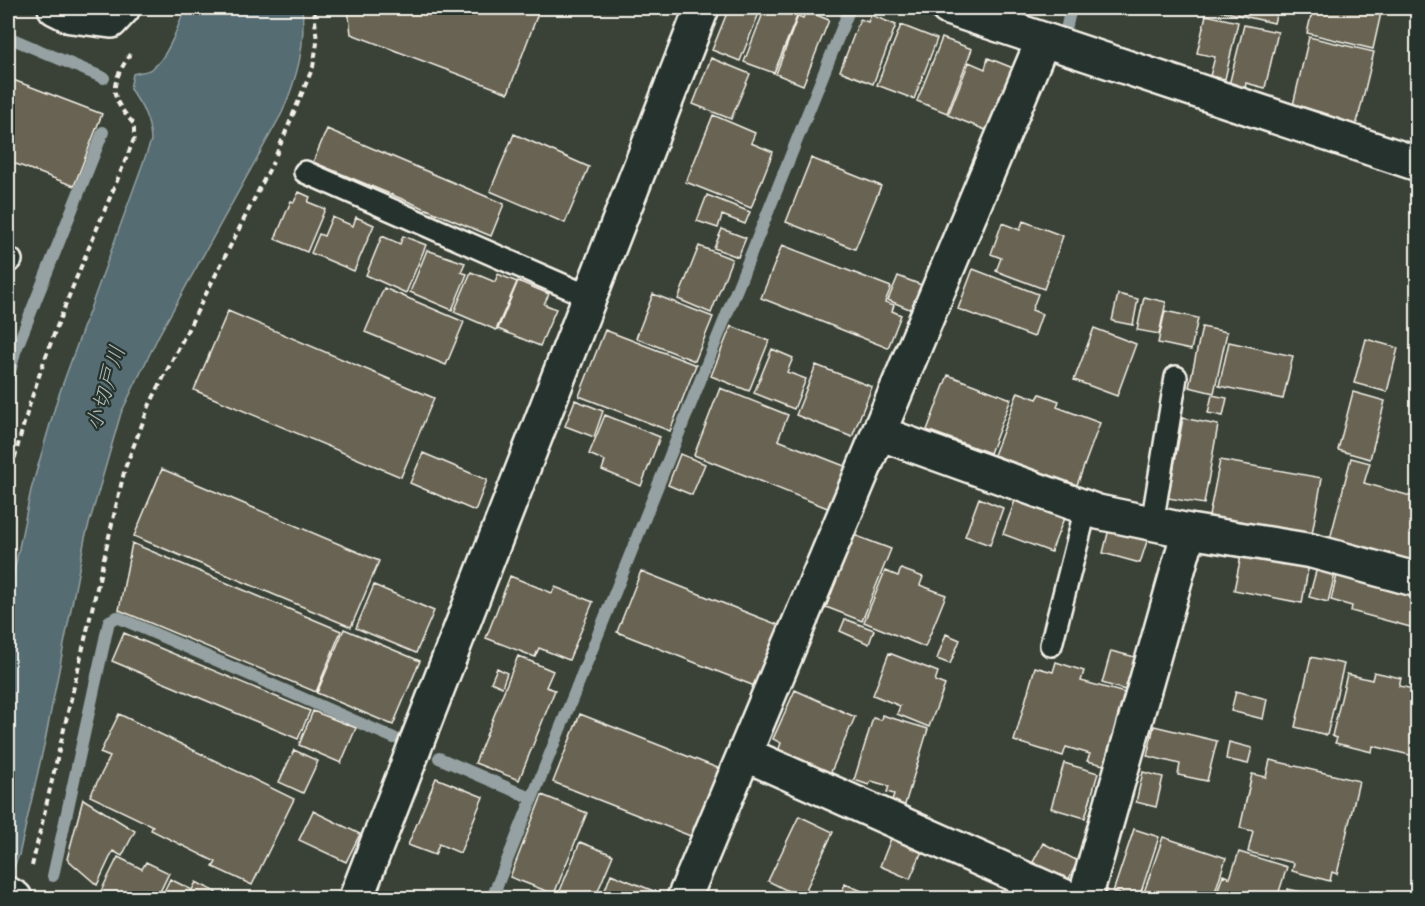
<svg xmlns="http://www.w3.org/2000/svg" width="1425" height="906" font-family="Dekko,'Klee One',sans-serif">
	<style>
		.water { fill: #556c73; stroke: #95a1a2; stroke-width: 1.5 }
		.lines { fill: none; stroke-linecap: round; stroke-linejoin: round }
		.stream { stroke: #95a1a2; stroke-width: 12 }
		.building { fill: #696452; stroke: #f4f1e8; stroke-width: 1.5 }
		.service-casing { stroke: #f4f1e8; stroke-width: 26 }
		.minor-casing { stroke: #f4f1e8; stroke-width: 38 }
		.tertiary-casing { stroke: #f4f1e8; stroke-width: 38 }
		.path { stroke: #f4f1e8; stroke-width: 4; stroke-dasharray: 6 4.5; stroke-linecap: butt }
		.service { stroke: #26332d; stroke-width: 21 }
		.minor { stroke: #26332d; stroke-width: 33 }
		.tertiary { stroke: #26332d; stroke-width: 33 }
		.labels { text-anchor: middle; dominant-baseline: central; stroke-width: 4.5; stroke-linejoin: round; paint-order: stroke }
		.water-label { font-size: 22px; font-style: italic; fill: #b4bcb9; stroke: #26332d }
	</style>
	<rect width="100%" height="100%" fill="#3a4238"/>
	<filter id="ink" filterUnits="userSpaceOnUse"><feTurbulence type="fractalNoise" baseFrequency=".0167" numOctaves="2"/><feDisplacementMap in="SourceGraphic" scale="12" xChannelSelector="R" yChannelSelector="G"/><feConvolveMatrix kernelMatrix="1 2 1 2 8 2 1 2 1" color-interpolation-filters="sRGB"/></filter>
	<g filter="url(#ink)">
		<path class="water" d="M185,8H302C306,46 297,78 282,113L159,335L121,413L85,538L45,741L19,855L8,881V601L31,490L57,400L151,141C150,119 143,107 130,89L133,74C139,72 147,72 151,69C167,60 179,24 185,8Z"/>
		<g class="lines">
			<path class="stream" d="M1067,25L1071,8
				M8,37L104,78
				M8,380L15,352L103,132
				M439,758L531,798
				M53,876L109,621L117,617L394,738
				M492,898L850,8"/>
		</g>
		<path class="building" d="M348,8H540L508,93L351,34Z
			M729,8H761L740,61L712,50Z
			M765,8L800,9L774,73L744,62Z
			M1208,8H1278L1274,23Z
			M1313,8H1377L1376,11L1381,13L1373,49L1307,33Z
			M806,11L829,20L803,85L776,74L798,16L803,18Z
			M871,15L896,25L873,84L840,71L860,19L868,22Z
			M1206,15L1238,22L1225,79L1210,76L1215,57L1197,53Z
			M901,25L937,39L914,99L877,85Z
			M1244,25L1278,32L1265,88L1246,83L1245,89L1229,85Z
			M1309,37L1374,52L1356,127L1327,120L1328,114L1293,105Z
			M942,38L972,49L947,113L917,101Z
			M711,58L750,74L731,119L693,104Z
			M988,58L1013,68L988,131L948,115L969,62L985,69Z
			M8,78L102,114L74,186L8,161Z
			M713,115L755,133L751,143L773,152L751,208L686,182Z
			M327,129L504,204L491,236L313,162Z
			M514,134L589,167L565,223L490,191Z
			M811,158L881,186L855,249L786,222Z
			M299,192L310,197L308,202L325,209L307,252L275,239L291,201L294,202Z
			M707,195L750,212L745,224L722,215L718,228L697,221Z
			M332,217L353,226L356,217L374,225L354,271L311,253L319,234L324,236Z
			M1023,221L1063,236L1044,289L996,271L1001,258L991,254L1002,223L1020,230Z
			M722,229L746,238L738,257L714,248Z
			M382,236L400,244L403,236L426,245L406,293L366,275Z
			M782,245L891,287L885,302L894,305L892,311L901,315L888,348L761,298Z
			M699,246L732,259L711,313L678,299Z
			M427,250L465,263L461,272L467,274L452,310L410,292Z
			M973,269L1038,294L1032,310L1042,314L1034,337L958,309Z
			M471,272L495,282L498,274L517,282L496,330L454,312Z
			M898,276L924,286L914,311L888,300Z
			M518,281L549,294L544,304L556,309L540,346L498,329Z
			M384,288L464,322L446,365L365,332Z
			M653,294L713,317L695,361L636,338Z
			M1118,294L1138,299L1133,325L1112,321Z
			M1144,297L1166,302L1159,334L1137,330Z
			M228,311L434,398L401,477L194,390Z
			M1165,311L1198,318L1191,350L1158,343Z
			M731,326L769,341L749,391L711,376Z
			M1202,327L1227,332L1214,393L1189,387Z
			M1094,328L1136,344L1117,396L1074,380Z
			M605,330L696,365L670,431L579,396Z
			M1366,339L1398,348L1387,392L1354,383Z
			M1229,342L1293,356L1283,399L1219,386Z
			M772,349L793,358L787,372L806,379L794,409L754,393Z
			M816,365L872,387L852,437L796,415Z
			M948,375L1011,399L990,453L927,430Z
			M720,388L788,415L778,440L847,467L830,509L694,455Z
			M1018,392L1037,399L1040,394L1059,401L1057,407L1100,423L1077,485L994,455Z
			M1353,392L1385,401L1370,459L1338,450Z
			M1212,395L1227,398L1223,416L1208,413Z
			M575,400L603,411L594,437L565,426Z
			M605,415L660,437L641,486L602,470L605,461L589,454Z
			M1183,418L1218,425L1204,504L1168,498Z
			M423,453L487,480L475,511L410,483Z
			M680,454L705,464L692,495L668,485Z
			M1351,458L1370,463L1364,483L1418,498V566L1329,543Z
			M1220,460L1322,478L1312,534L1209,516Z
			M162,469L379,561L351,627L134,536Z
			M1017,495L1066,513L1051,552L1003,534Z
			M979,498L1003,508L990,545L965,536Z
			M1110,525L1149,535L1140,563L1103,553Z
			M854,535L891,549L862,621L826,607Z
			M132,543L341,631L316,692L119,610Z
			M1242,551L1309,564L1302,603L1234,590Z
			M1318,564L1336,570L1328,602L1309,597Z
			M901,569L923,577L920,585L946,595L925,647L864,622L885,571L898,576Z
			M641,571L781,626L757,687L617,632Z
			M1338,571L1418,593L1414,628L1351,611L1352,606L1331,600Z
			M510,576L552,593L555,587L593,602L569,660L539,648L535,657L486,638Z
			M374,585L434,611L416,653L356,628Z
			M845,619L874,630L869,644L840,631Z
			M344,629L420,661L393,725L317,693Z
			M124,633L310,711L298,739L112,661Z
			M946,634L960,640L950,664L937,659Z
			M1111,651L1135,657L1125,690L1102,683Z
			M889,653L938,672L935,681L945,685L929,727L897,714L900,706L873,695Z
			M518,656L553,671L546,687L555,690L519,780L475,763Z
			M1311,657L1344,664L1327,735L1295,727Z
			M1056,662L1084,671L1081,681L1125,693L1104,765L1087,761L1090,754L1066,747L1063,756L1014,741L1035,667L1053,672Z
			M497,668L507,673L502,687L491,682Z
			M1374,672L1401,678L1399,686L1418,690V763L1413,762L1414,756L1373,746L1372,752L1335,743L1337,738L1332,736L1347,674L1372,680Z
			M795,690L855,717L830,774L778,751L781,743L773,739Z
			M1236,691L1267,699L1263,719L1231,711Z
			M313,711L356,728L341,763L299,745Z
			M119,714L294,799L252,885L213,867L216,862L151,830L153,826L90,796L110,757L100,753Z
			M580,714L720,769L693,837L553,782Z
			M882,715L928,729L903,811L890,807L894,794L887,792L889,786L871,781L869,785L854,780L873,718L881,720Z
			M1154,726L1217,741L1207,781L1178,775L1180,764L1147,756Z
			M1229,742L1252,748L1248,764L1226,759Z
			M294,750L318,761L303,793L279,782Z
			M1270,760L1359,781L1337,874L1332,872L1330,881L1292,871L1294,863L1248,852L1253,831L1240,828L1252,774L1266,777Z
			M1064,763L1098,773L1085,818L1051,808Z
			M1143,772L1163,777L1156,807L1136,802Z
			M436,778L483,797L460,853L439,844L435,855L408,845Z
			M542,795L587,813L554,894L510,877Z
			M83,799L135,831L122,856L113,851L97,885L67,859Z
			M313,811L360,834L346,862L299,840Z
			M799,816L833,832L802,898L768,881Z
			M1134,829L1159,837L1139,898L1113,892Z
			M894,831L925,844L910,879L880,866Z
			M1163,837L1226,858L1213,898H1142Z
			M580,842L613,855L595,898H557Z
			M1043,843L1078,861L1065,886L1030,868Z
			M1239,852L1287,867L1277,898H1215L1223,875L1230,878Z
			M118,857L142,869L146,862L169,873L157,898H107L99,895Z
			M611,874L669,897L668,898H602Z
			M170,879L192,890L196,882L216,892L213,898H161Z
			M845,884L879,898H839Z
			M1288,889L1326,898H1286Z"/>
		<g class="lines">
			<defs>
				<path id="service" d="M305,172L590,297
					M8,258L11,260
					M1152,524L1176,377
					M1051,645L1086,508"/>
				<path id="minor" d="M55,8L71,16L111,21L123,8
					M948,8L1418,164
					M879,433L1098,512L1189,531L1312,551L1418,580
					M745,754L1068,898
					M684,898L1043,40
					M1085,898L1189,531"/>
				<path id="tertiary" d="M8,894L15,898
					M356,898L702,8"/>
			</defs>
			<use href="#service" class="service-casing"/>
			<use href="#minor" class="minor-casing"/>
			<use href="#tertiary" class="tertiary-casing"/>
			<path class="path" d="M276,155L313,67L317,43L314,8
				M8,489C31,370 89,252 134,139V124C108,96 110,86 130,54
				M32,866L125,468L150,404L273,162"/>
			<use href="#service" class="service"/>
			<use href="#minor" class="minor"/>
			<use href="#tertiary" class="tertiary"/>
		</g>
	</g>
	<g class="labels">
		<g class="water-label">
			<text transform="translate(108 389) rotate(-73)">小切戸川</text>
		</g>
	</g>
	<rect width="1425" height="906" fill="none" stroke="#26332d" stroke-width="30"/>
	<rect x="15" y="15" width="1395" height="876" fill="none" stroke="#f4f1e8" stroke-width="2" filter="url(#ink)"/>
</svg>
